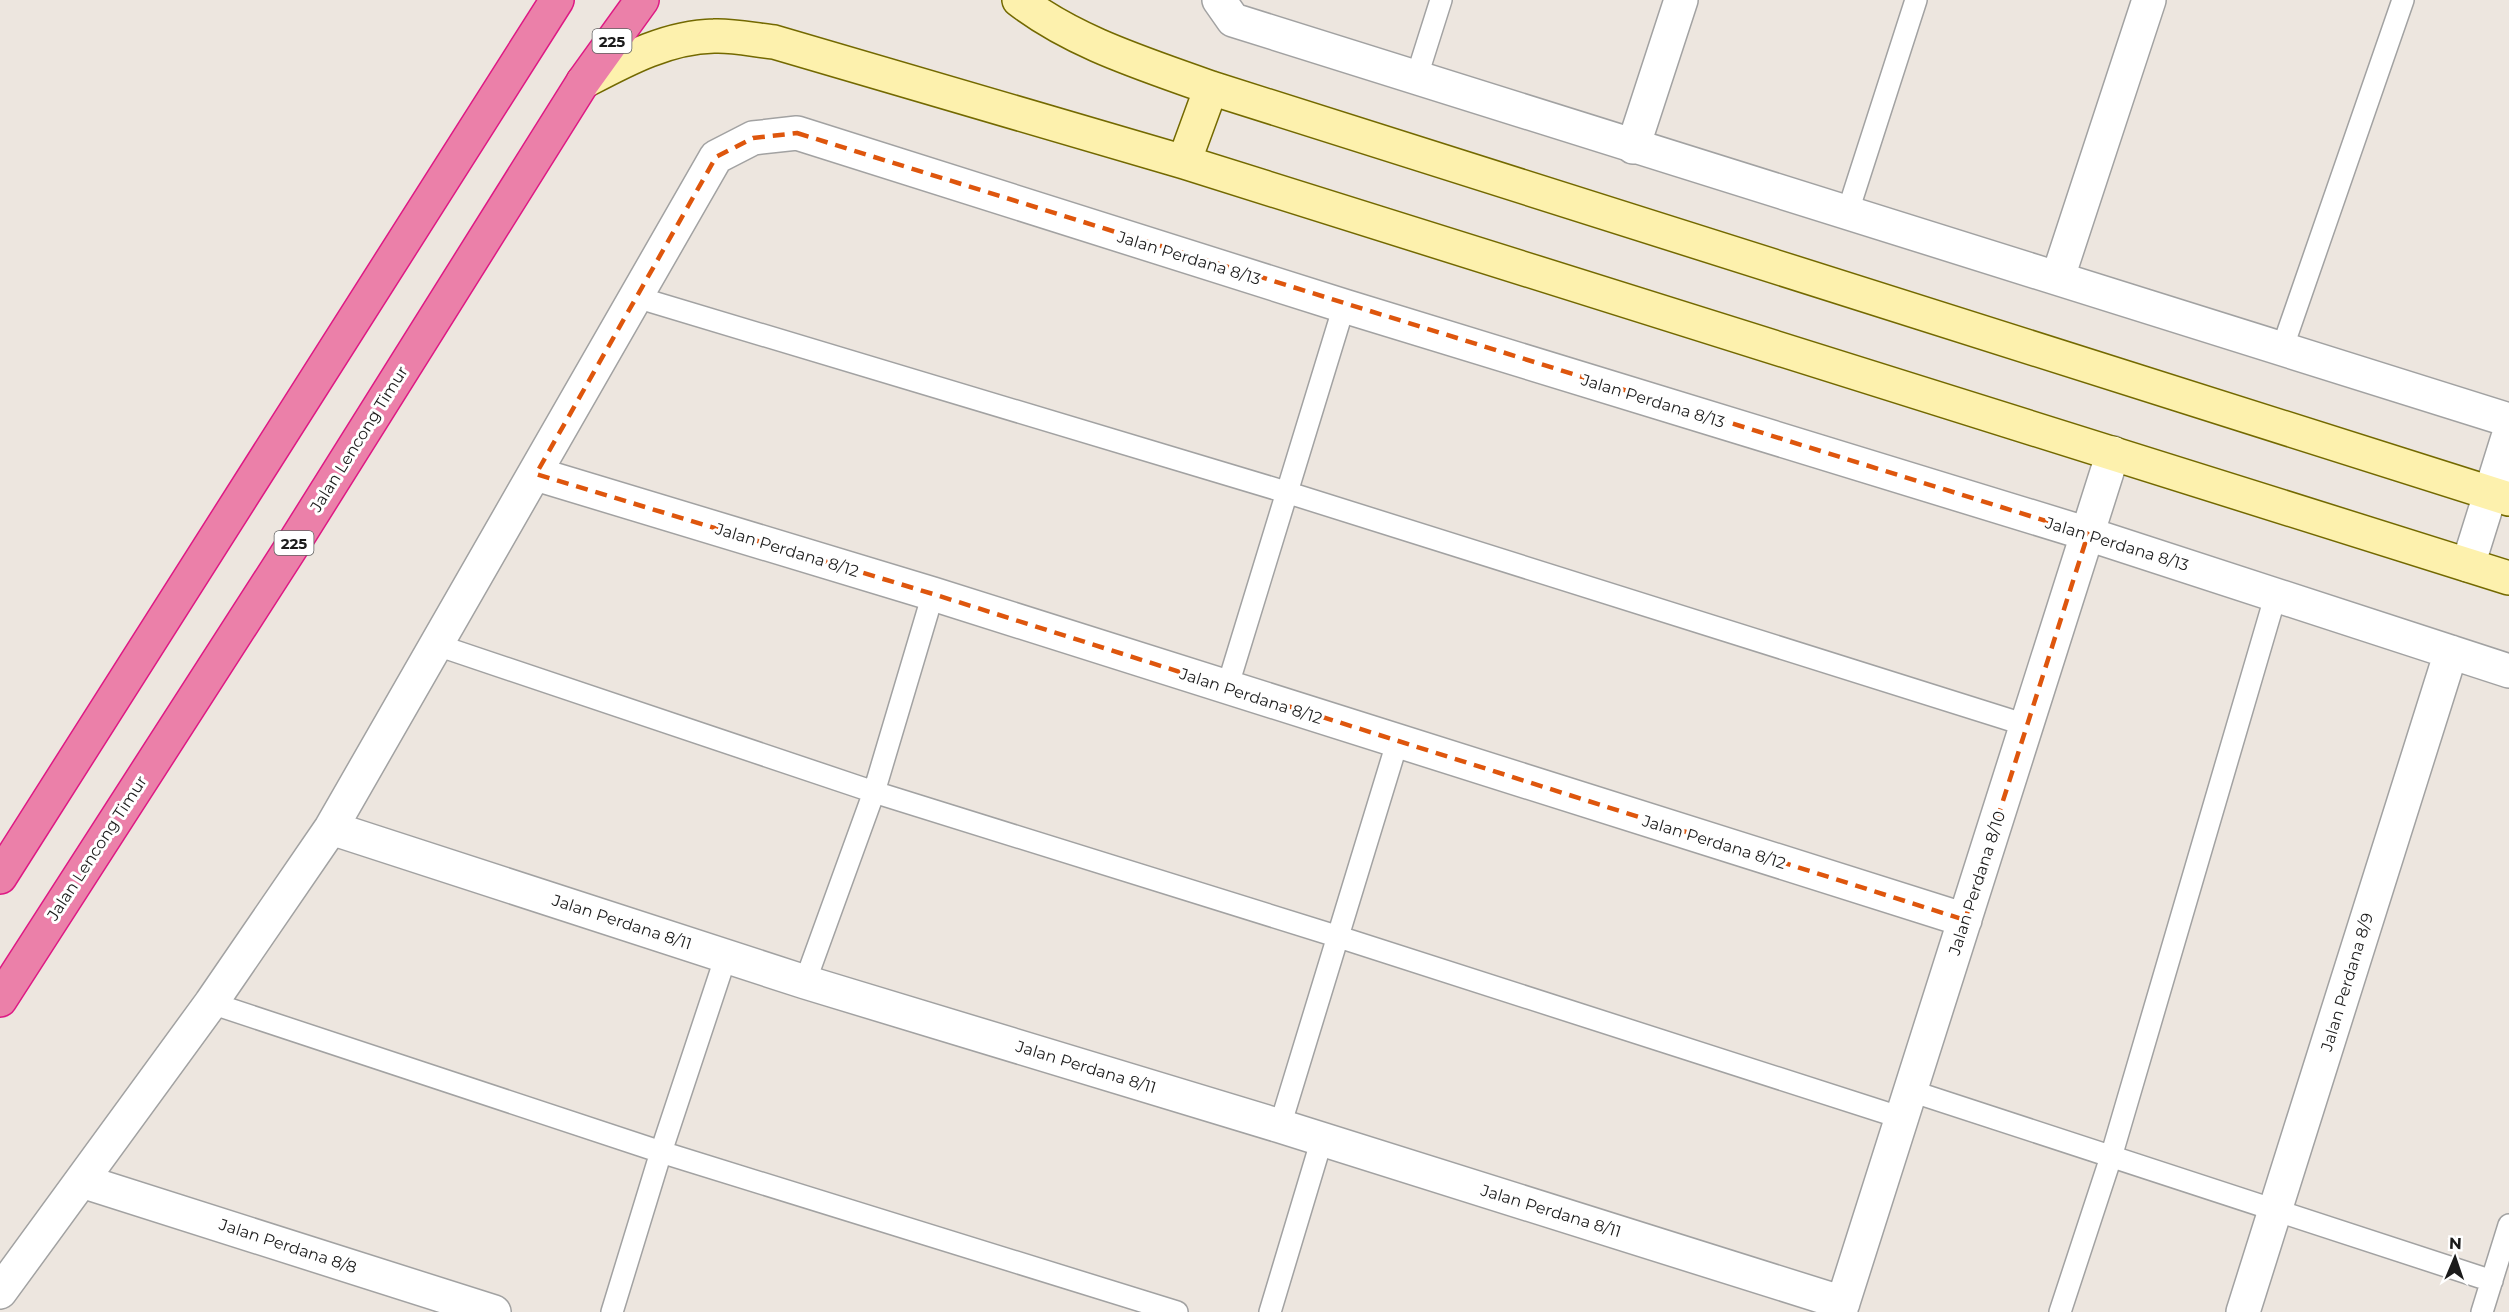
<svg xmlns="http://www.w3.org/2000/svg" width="2509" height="1312" font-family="Montserrat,sans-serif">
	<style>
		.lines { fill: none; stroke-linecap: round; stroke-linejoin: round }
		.lane-casing { stroke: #a2a2a2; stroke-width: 24 }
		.street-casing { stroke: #a2a2a2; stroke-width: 36 }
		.secondary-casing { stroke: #736900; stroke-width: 36 }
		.highway-casing { stroke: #de1984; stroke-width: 36 }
		.lane { stroke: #fff; stroke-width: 21 }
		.street { stroke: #fff; stroke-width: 33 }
		.secondary { stroke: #fdf1ad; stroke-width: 33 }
		.highway { stroke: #eb80a9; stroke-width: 33 }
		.marked { fill: none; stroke: #de560d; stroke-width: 4.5; stroke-dasharray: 12 8; stroke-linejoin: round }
		.labels { text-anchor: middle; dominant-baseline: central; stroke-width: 6; stroke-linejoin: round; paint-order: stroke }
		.shield { fill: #fff; stroke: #5f5f5f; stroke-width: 1.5 }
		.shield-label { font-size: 15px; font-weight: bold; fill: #1b1b1b }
		.street-label { font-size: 16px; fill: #1b1b1b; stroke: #fff }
	</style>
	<rect width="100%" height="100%" fill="#ede6df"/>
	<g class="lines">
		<defs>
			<path id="lane" d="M1416,79L1441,0
				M1848,211L1916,0
				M636,297L1289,493L2026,725
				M2282,349L2403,0
				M437,645L874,792L1339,937L1902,1118
				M1227,688L1344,306
				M805,982L874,792L933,594
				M211,1003L661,1152L1177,1312
				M1911,1091L2492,1281
				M1280,1126L1397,743
				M612,1312L661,1152L726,956
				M1270,1312L1322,1139
				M2060,1312L2111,1157L2276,594
				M2482,1312L2509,1225"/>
			<path id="street" d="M1219,0L1233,20L2509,420
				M1633,147L1681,0
				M2058,277L2149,0
				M536,474L933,594L1965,920
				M2468,565L2509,434
				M331,828L805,982L1280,1126L1843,1303
				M82,1181L494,1312
				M0,1292L211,1003L331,828L716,157L753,138L797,133L1344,306L2088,534L2509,671
				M1840,1312L2113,453
				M2243,1312L2451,652"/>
			<path id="secondary" d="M1019,0C1075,43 1145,64 1211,88L2509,499
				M583,82C623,61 666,37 714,36C733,35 754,40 774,42L1184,162L2509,578
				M1184,162L1211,88"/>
			<path id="highway" d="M0,877L557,0
				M0,1000L294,543L583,82L642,0"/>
		</defs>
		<use href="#lane" class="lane-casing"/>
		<use href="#street" class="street-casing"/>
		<use href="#secondary" class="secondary-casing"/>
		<use href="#highway" class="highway-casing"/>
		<use href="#lane" class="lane"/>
		<use href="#street" class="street"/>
		<use href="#secondary" class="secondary"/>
		<use href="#highway" class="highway"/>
	</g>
	<path class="marked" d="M797,133L2088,534L1965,920L933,594L536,474L716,157L753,138Z"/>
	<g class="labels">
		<g class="shield">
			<rect x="592.5" y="29" width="39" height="24" rx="4.5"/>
			<rect x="274.5" y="531" width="39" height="24" rx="4.5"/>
		</g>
		<g class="shield-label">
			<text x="612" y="41">225</text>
			<text x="294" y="543">225</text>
		</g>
		<g class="street-label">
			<text transform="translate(1189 258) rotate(17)">Jalan Perdana 8/13</text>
			<text transform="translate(1653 401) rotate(17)">Jalan Perdana 8/13</text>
			<text transform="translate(359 439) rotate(-58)">Jalan Lencong Timur</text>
			<text transform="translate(2117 544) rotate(17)">Jalan Perdana 8/13</text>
			<text transform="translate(787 550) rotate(17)">Jalan Perdana 8/12</text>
			<text transform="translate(1251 696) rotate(18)">Jalan Perdana 8/12</text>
			<text transform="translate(1714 842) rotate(17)">Jalan Perdana 8/12</text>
			<text transform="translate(97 848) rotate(-57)">Jalan Lencong Timur</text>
			<text transform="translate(1977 883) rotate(-72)">Jalan Perdana 8/10</text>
			<text transform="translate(622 922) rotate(18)">Jalan Perdana 8/11</text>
			<text transform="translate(2347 982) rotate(-73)">Jalan Perdana 8/9</text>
			<text transform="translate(1086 1067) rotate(17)">Jalan Perdana 8/11</text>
			<text transform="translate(1551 1211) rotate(17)">Jalan Perdana 8/11</text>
			<text transform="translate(288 1246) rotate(18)">Jalan Perdana 8/8</text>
		</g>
	</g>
	<g transform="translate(2455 1258) rotate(2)" stroke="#ffffff" stroke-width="4.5" paint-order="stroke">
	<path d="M0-4.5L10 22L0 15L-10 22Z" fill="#1b1b1b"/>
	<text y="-9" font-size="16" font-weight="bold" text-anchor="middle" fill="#1b1b1b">N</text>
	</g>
</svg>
